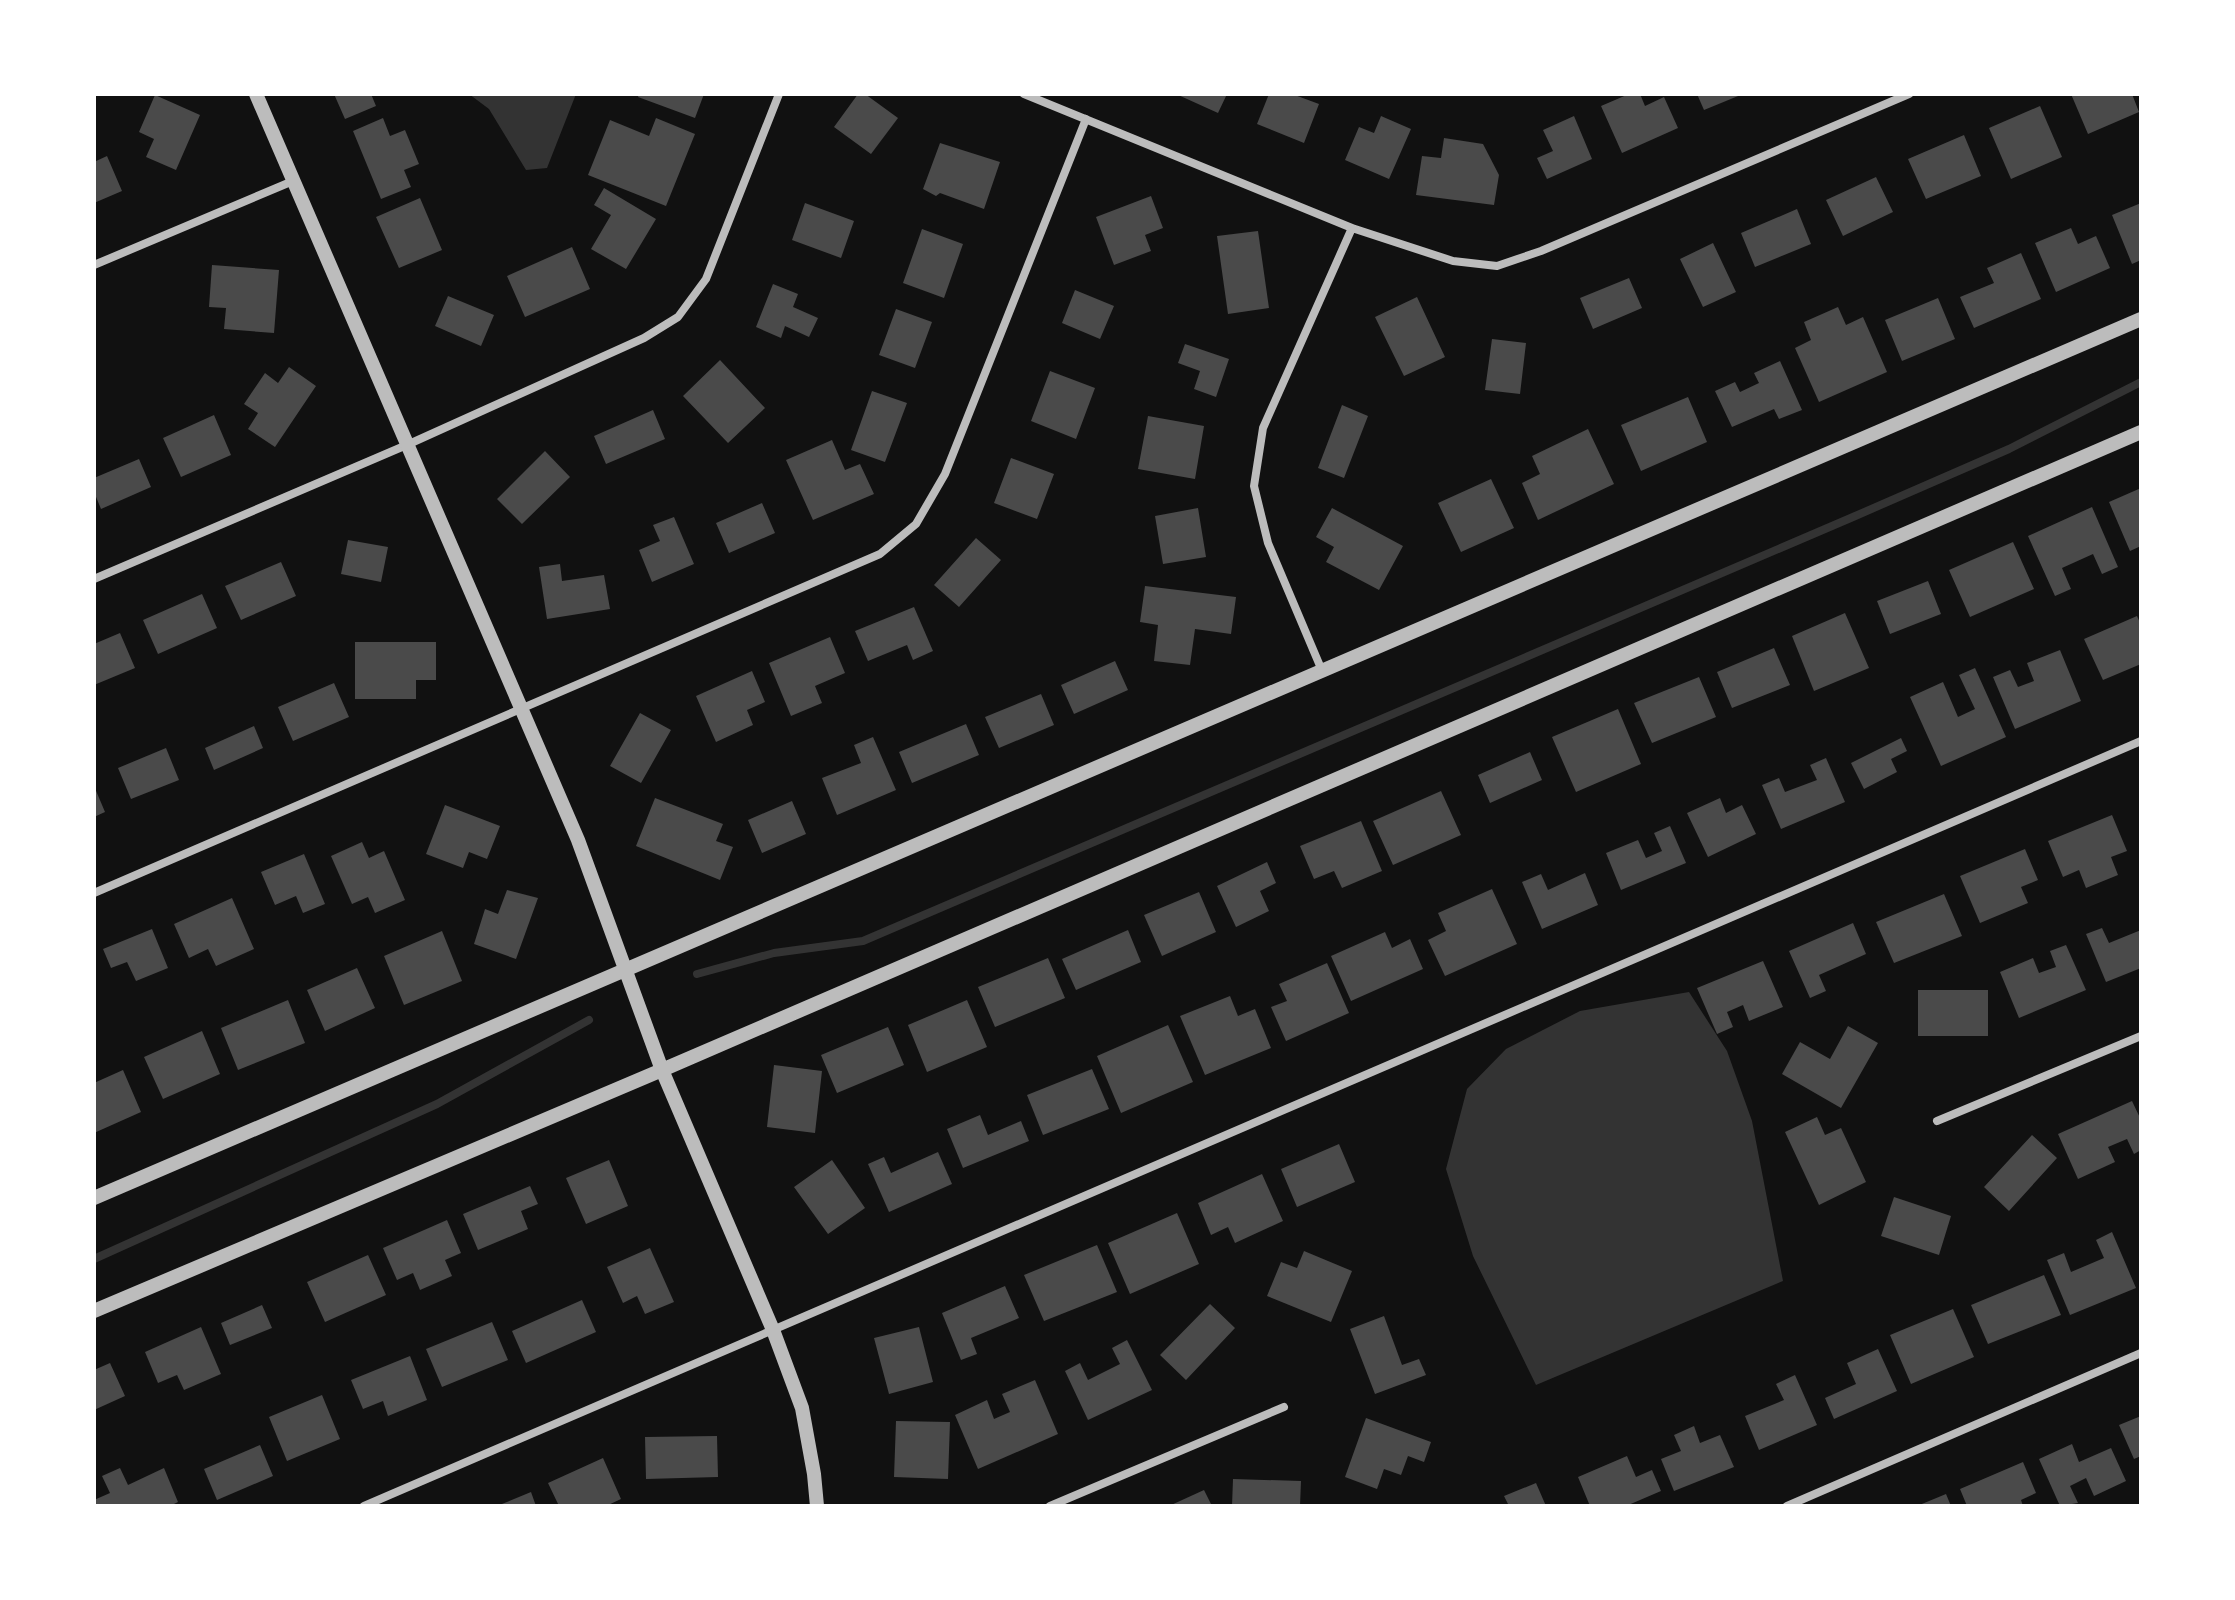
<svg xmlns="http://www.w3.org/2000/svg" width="2235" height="1600" font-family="Cabin,sans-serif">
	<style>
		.water { fill: #333 }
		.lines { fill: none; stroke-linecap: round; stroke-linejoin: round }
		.stream { stroke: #333; stroke-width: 8 }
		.building { fill: #4a4a4a }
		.minor { stroke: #bcbcbc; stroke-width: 8 }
		.tertiary { stroke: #bcbcbc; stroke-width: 14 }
	</style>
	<rect width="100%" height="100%" fill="#111"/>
	<path class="water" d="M469,94H576L547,168L526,170L489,109Z
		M1689,992L1727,1051L1752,1121L1783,1281L1536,1385L1473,1256L1446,1169L1467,1089L1506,1049L1580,1011Z"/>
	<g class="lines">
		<path class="stream" d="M697,974L774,953L863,941L1853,517L2009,449L2141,382
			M94,1259L437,1104L589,1020"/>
	</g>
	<path class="building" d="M334,94H371L376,106L345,119Z
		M639,94H704L695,118L638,97Z
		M858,94H865L898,118L871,154L834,127Z
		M1176,94H1227L1218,113Z
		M1269,94H1292L1319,104L1304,143L1257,124Z
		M1629,94H1640L1645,106L1664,97L1678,128L1622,153L1601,106Z
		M1697,94H1743L1704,110Z
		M2071,94H2132L2139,112L2088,134Z
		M155,95L200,115L176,170L146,157L154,139L139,132Z
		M2040,106L2062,157L2011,179L1989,128Z
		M1381,116L1411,129L1389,179L1345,160L1359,127L1374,133Z
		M1574,116L1592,159L1547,179L1537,158L1553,151L1543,130Z
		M383,118L390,136L405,130L419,164L404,170L411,187L381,199L353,131Z
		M656,118L695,134L666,206L588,175L610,120L649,136Z
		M1964,135L1981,176L1926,199L1908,159Z
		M1444,138L1483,144L1499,175L1494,205L1416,195L1422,156L1441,158Z
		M940,143L1000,162L984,209L940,193L936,196L923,189Z
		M107,156L122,191L94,203V162Z
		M1876,177L1893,212L1843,236L1826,200Z
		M604,188L656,219L626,269L591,249L611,215L594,205Z
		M1151,196L1163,228L1145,235L1151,251L1114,265L1096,217Z
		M420,198L442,250L399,268L376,217Z
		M805,203L854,221L841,258L792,240Z
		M2141,203V260L2132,264L2112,215Z
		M1797,209L1811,244L1755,267L1741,233Z
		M2071,228L2078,244L2096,236L2110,268L2056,292L2035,243Z
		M922,229L963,244L944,298L903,283Z
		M1258,231L1269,308L1228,314L1217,236Z
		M1713,243L1736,292L1703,307L1680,259Z
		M572,247L590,289L525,317L507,276Z
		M2021,253L2041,299L1974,328L1960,297L1994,283L1987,268Z
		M212,265L279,270L274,333L224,329L226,308L209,307Z
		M1629,278L1642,308L1593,329L1580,298Z
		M773,284L798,294L793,307L818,318L809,337L785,326L781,338L756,327Z
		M1075,290L1114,306L1100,339L1062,323Z
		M448,296L494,315L481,346L435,326Z
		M1417,297L1445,357L1404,376L1375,317Z
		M1938,298L1955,339L1902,361L1885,320Z
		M1838,307L1846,325L1863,317L1887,372L1819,402L1795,348L1811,340L1804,322Z
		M896,309L932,322L915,368L879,355Z
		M1492,339L1526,343L1520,394L1485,390Z
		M1185,344L1229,359L1216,397L1194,389L1200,371L1178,363Z
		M720,360L765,408L728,443L683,396Z
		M1780,361L1802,410L1779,419L1774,409L1732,427L1715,391L1735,382L1740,392L1759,383L1754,373Z
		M289,367L316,386L275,447L248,429L258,413L244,404L265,373L278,383Z
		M1050,371L1095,388L1076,439L1031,421Z
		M872,391L907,403L885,462L851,450Z
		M1688,397L1707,442L1641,471L1621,425Z
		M1342,405L1368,416L1344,478L1318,468Z
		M653,410L665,439L606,464L594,436Z
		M214,415L231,455L181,477L163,438Z
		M1148,416L1204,426L1195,479L1138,469Z
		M1588,429L1614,484L1538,520L1522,483L1540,474L1532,456Z
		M832,440L845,470L860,464L874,494L813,520L786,460Z
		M545,451L570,477L522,524L497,499Z
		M1011,458L1054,474L1037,519L994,503Z
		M139,459L151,487L101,509L94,492V478Z
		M1491,479L1514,528L1461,552L1438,503Z
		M2141,488V546L2130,551L2109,502Z
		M762,503L775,533L729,553L716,523Z
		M2092,507L2118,567L2102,574L2093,554L2062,568L2071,589L2055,596L2028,536Z
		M1198,508L1206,557L1163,564L1155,516Z
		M1332,508L1403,546L1379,590L1326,562L1334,547L1316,537Z
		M674,517L694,564L652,582L639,550L660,541L653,525Z
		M976,538L1001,560L959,607L934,585Z
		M348,540L388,547L381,582L341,574Z
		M2013,542L2034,589L1970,617L1949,570Z
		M281,562L296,596L241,620L225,586Z
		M560,564L562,581L604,575L610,609L547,619L539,567Z
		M1928,581L1941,614L1890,634L1877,601Z
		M1145,586L1236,597L1231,634L1195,629L1190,665L1154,661L1158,625L1140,622Z
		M202,594L217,628L158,654L143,620Z
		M914,607L933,651L913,660L907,645L868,661L855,631Z
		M1845,613L1869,668L1814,691L1792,636Z
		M2137,616L2141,625V664L2103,680L2084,639Z
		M120,633L135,668L94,685V644Z
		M830,637L845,673L815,686L822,703L791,716L769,663Z
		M355,642H436V680H416V699H355Z
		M1774,648L1790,685L1732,708L1717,672Z
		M2060,650L2081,701L2015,729L1993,677L2010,670L2018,687L2034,681L2027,663Z
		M1115,661L1128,690L1074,714L1061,685Z
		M1975,668L2006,737L1941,766L1910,697L1943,682L1958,717L1975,709L1959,675Z
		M752,671L765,702L747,710L753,725L716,742L696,696Z
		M1699,677L1716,717L1652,743L1634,703Z
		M334,683L349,717L293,741L278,707Z
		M1041,694L1054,725L999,748L985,717Z
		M1618,709L1641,764L1576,792L1552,737Z
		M640,713L671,730L641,783L610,766Z
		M966,724L979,755L912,783L899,752Z
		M254,726L263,748L214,770L205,748Z
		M873,737L896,790L837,815L822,778L861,763L854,745Z
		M1901,738L1907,751L1891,759L1897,772L1864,789L1851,763Z
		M166,748L179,780L131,799L118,768Z
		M1530,752L1542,780L1490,803L1478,775Z
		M1826,758L1845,802L1781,829L1762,785L1779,778L1785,792L1817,780L1810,765Z
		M94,786L105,812L94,817Z
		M1441,791L1461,835L1393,865L1373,821Z
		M655,798L723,824L716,841L733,847L720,880L636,846Z
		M1720,798L1726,813L1742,805L1756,834L1708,857L1687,813Z
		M792,801L806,834L762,853L748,820Z
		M445,805L500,826L487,859L469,852L463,868L426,854Z
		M2112,815L2127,851L2111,857L2118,875L2086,888L2079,870L2063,877L2048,841Z
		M1361,821L1382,871L1342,888L1334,871L1314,879L1300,846Z
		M1670,826L1686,863L1621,890L1606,853L1638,840L1646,858L1662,851L1654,833Z
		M362,842L369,858L384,851L405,900L375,913L368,897L352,904L331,856Z
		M2025,849L2038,880L2021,887L2028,903L1980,923L1960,876Z
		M304,854L325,904L303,913L296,896L275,905L261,872Z
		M1267,862L1276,883L1260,891L1269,911L1236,927L1217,886Z
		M1585,873L1598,905L1542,929L1522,882L1541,874L1548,890Z
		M1492,889L1517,944L1445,976L1428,940L1446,931L1438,913Z
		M507,890L538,898L516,959L474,944L485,909L498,914Z
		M1199,892L1216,932L1162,956L1144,915Z
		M1944,894L1962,936L1894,963L1876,922Z
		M232,898L254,949L216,966L208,949L189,958L174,924Z
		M1853,923L1866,954L1819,975L1826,991L1810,998L1789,951Z
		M2102,928L2109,943L2141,930V968L2106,982L2086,934Z
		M152,929L168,968L136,981L127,962L111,968L103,949Z
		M1128,930L1141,962L1076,990L1062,959Z
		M442,931L462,981L404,1005L384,956Z
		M1385,932L1392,948L1410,939L1423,969L1351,1001L1331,956Z
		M2066,945L2086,990L2019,1018L2000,972L2033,958L2039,973L2056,967L2050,951Z
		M1048,958L1065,998L995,1027L978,987Z
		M1763,961L1783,1007L1749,1021L1743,1005L1727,1012L1733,1027L1717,1034L1697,988Z
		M1327,963L1349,1013L1286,1041L1271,1007L1287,1001L1279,984Z
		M357,968L375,1008L325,1031L307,990Z
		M1918,990H1988V1036H1918Z
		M1230,996L1238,1016L1255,1009L1271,1048L1205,1075L1180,1016Z
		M288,1000L305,1043L238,1070L221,1028Z
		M967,1000L987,1047L927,1072L908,1025Z
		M1168,1025L1193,1082L1121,1113L1097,1056Z
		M1848,1026L1878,1043L1841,1108L1782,1074L1800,1042L1830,1059Z
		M888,1027L904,1065L837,1093L821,1055Z
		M202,1031L220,1074L163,1099L144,1057Z
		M774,1065L822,1071L815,1133L767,1127Z
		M1092,1069L1109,1109L1043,1135L1027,1095Z
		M123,1070L141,1112L94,1133V1083Z
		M2132,1101L2141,1120V1150L2134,1154L2127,1139L2108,1147L2115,1162L2078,1179L2058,1134Z
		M980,1115L988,1135L1021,1121L1029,1141L963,1168L947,1129Z
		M1817,1117L1825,1135L1841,1128L1866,1182L1819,1205L1785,1132Z
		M2032,1135L2057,1158L2009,1211L1984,1187Z
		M1339,1144L1355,1182L1297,1207L1281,1169Z
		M938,1152L952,1184L889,1212L868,1164L884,1157L891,1173Z
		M609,1160L628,1206L586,1224L566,1178Z
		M832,1160L865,1208L828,1234L794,1187Z
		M1262,1174L1283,1221L1235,1243L1228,1227L1211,1235L1198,1203Z
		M530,1186L538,1204L521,1211L528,1229L478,1250L463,1214Z
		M1894,1197L1951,1216L1939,1255L1881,1236Z
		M1177,1213L1199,1264L1130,1294L1108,1243Z
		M447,1220L461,1253L445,1260L452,1276L420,1290L413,1273L397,1280L383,1248Z
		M2112,1232L2136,1288L2070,1315L2047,1260L2064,1253L2071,1272L2104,1258L2096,1240Z
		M1097,1245L1117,1292L1044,1321L1024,1275Z
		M650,1248L674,1302L645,1314L637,1296L623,1303L607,1267Z
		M1304,1251L1352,1271L1331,1322L1267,1296L1281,1262L1297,1268Z
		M368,1255L386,1295L325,1322L307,1282Z
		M2044,1275L2061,1315L1988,1344L1971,1305Z
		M1005,1286L1019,1318L971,1338L977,1354L961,1360L942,1313Z
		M582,1300L596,1332L526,1363L512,1331Z
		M1210,1304L1235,1328L1186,1380L1160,1355Z
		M262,1305L272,1328L230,1345L221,1323Z
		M1953,1309L1974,1357L1911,1384L1890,1335Z
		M1384,1316L1402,1365L1419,1359L1426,1375L1375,1394L1350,1329Z
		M492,1322L508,1360L442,1387L426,1349Z
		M201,1327L221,1374L184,1390L177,1375L158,1383L145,1352Z
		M919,1327L933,1382L889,1394L874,1338Z
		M1127,1340L1152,1390L1088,1420L1065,1371L1080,1363L1088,1380L1120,1364L1112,1348Z
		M1878,1349L1897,1391L1834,1419L1825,1398L1856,1384L1847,1363Z
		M410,1356L427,1400L388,1416L383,1401L363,1409L351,1380Z
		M110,1363L125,1396L94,1410V1370Z
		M1795,1375L1817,1425L1759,1450L1745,1416L1784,1400L1776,1384Z
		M1035,1380L1058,1434L978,1469L955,1415L987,1400L994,1419L1010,1412L1002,1394Z
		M322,1395L340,1439L287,1461L269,1417Z
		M2141,1416V1456L2134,1459L2119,1425Z
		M1366,1418L1431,1442L1424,1462L1408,1456L1401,1475L1384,1469L1377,1489L1345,1477Z
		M896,1421L950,1422L948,1479L894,1477Z
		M1694,1426L1700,1443L1720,1435L1734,1467L1674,1491L1661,1459L1681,1451L1674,1435Z
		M717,1436L718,1477L646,1479L645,1437Z
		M2072,1444L2079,1462L2111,1448L2126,1481L2094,1496L2086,1478L2070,1486L2078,1503L2060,1506L2039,1459Z
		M260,1445L273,1476L217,1500L204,1469Z
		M1627,1456L1636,1477L1652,1470L1661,1491L1626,1506H1590L1578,1477Z
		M603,1458L621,1499L606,1506H559L548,1483Z
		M2023,1462L2036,1493L2021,1500L2023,1506H1967L1960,1489Z
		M120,1468L128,1485L164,1468L178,1502L170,1506H94V1500L110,1493L102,1476Z
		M1233,1479L1301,1481L1300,1506H1232Z
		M1536,1483L1546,1506H1509L1504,1496Z
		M1204,1490L1212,1506H1169Z
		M531,1492L536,1506H497Z
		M1946,1494L1951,1506H1917Z"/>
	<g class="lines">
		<path class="minor" d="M1024,94L1352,228L1453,261L1497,266L1541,251L1909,94
			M94,265L293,181
			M94,579L409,444L644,338L678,317L706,279L779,94
			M1323,673L1268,543L1254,486L1263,428L1352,228
			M94,893L880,554L916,524L945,474L1086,119
			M1937,1121L2141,1036
			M364,1506L2141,741
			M1050,1506L1284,1407
			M1787,1506L2141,1353"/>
		<path class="tertiary" d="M256,94L578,840L662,1070L773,1330L802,1408L814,1474L817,1506
			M94,1198L2141,319
			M94,1311L662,1070L2141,432"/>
	</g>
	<rect width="2235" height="1600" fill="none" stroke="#ffffff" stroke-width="192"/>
</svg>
